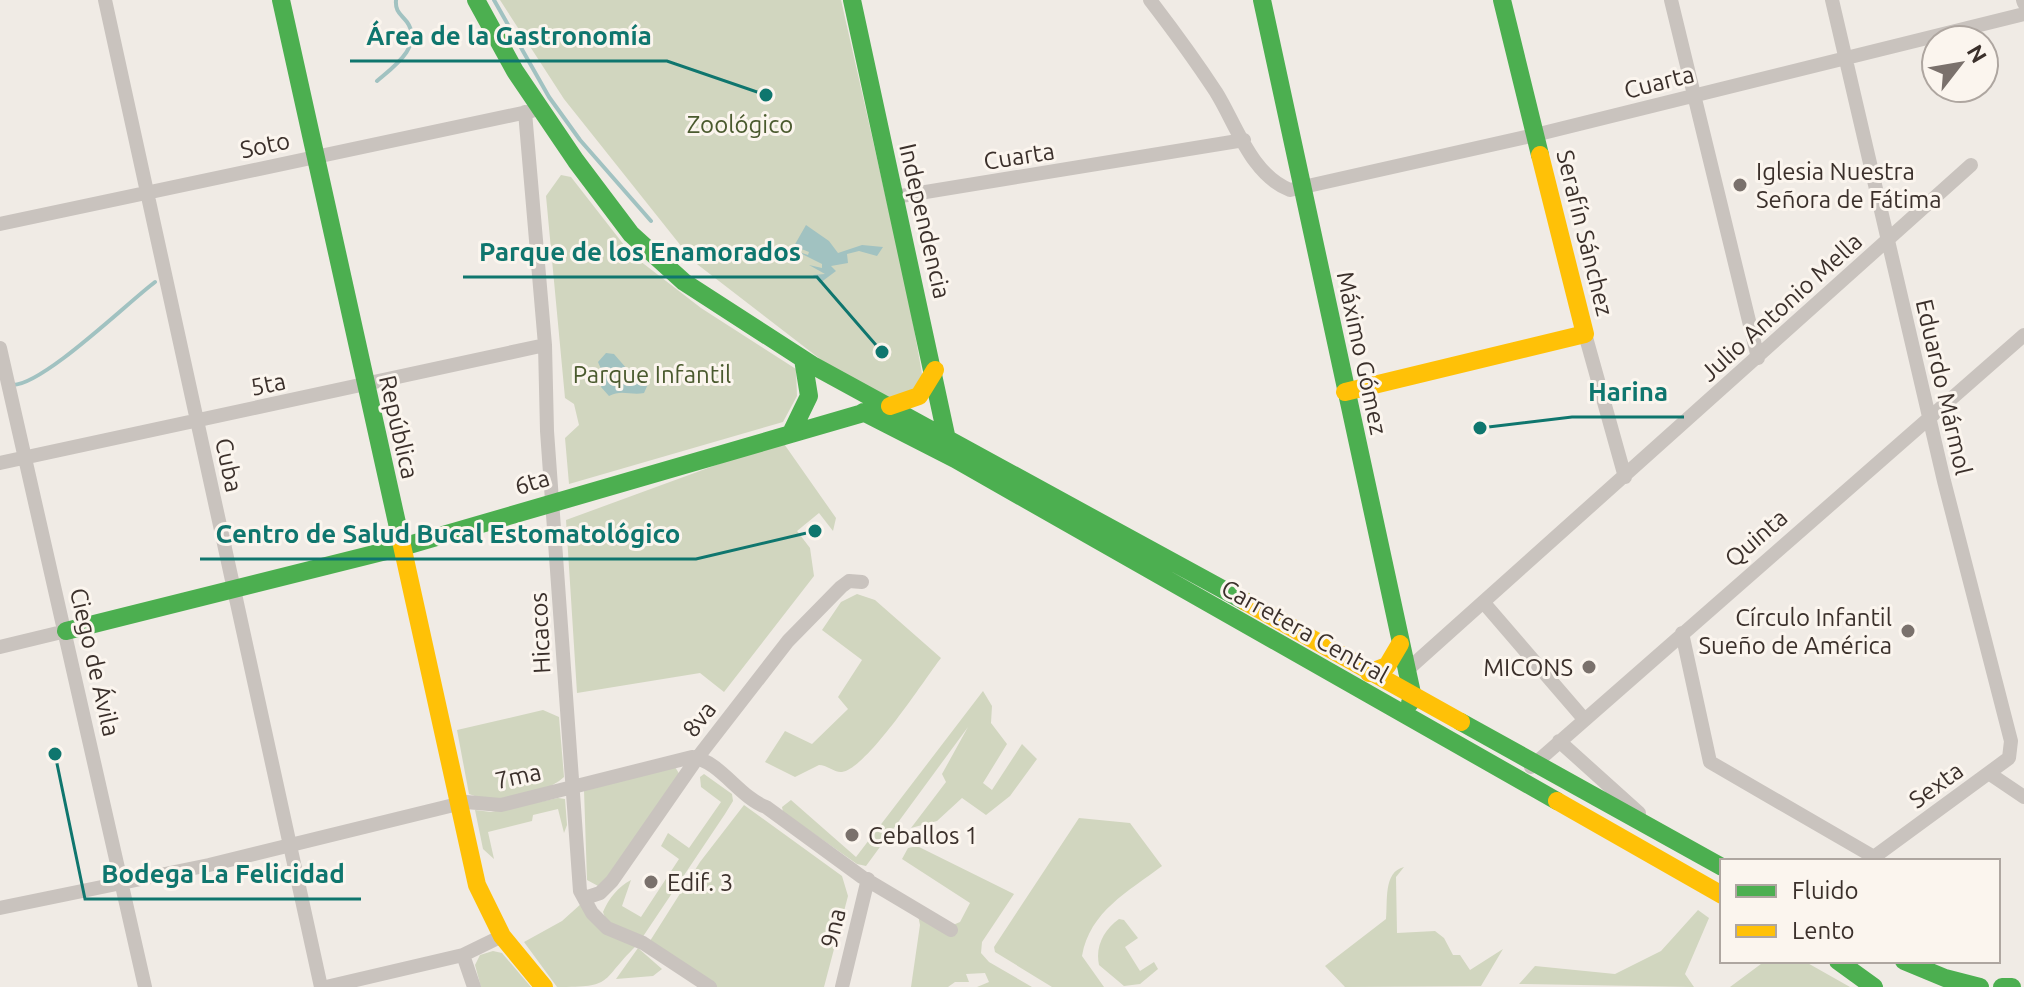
<svg xmlns="http://www.w3.org/2000/svg" width="2024" height="987" font-family="Ubuntu,sans-serif">
	<style>
		.green { fill: #d1d6bf }
		.water { fill: #a1c2c1 }
		.lines { fill: none; stroke-linecap: round; stroke-linejoin: round }
		.stream { stroke: #a1c2c1; stroke-width: 4 }
		.street { stroke: #c9c3be; stroke-width: 14 }
		.fast { stroke: #4caf50; stroke-width: 18 }
		.slow { stroke: #ffc107; stroke-width: 18 }
		.poi-dot { fill: #7a716c; stroke: #fbf5ee; stroke-width: 3 }
		.labels { text-anchor: middle; dominant-baseline: central; stroke-width: 6; stroke-linejoin: round; paint-order: stroke }
		.street-label { font-size: 24px; fill: #3b302b; stroke: #fbf5ee }
		.park-label { font-size: 24px; fill: #4a5a2e; stroke: #fbf5ee }
		.poi-label { font-size: 24px; fill: #3b302b; stroke: #fbf5ee; text-anchor: start }
		.leader { fill: none; stroke: #0f766e; stroke-width: 3 }
		.callout-dot { fill: #0f766e; stroke: #fbf5ee; stroke-width: 3 }
		.callout-label { font-size: 26px; text-anchor: middle; font-weight: bold; fill: #0f766e; stroke: #fbf5ee; stroke-width: 6; stroke-linejoin: round; paint-order: stroke }
	</style>
	<rect width="100%" height="100%" fill="#f0ebe5"/>
	<path class="green" d="M500,0H841L908,295L924,385L891,401L824,362L693,261L564,99Z
		M561,175L571,177L631,254L701,308L796,369L797,396L783,422L569,484L565,438L579,425L574,404L565,398L546,196Z
		M782,441L836,518L833,531L819,513L797,531L810,548L814,576L724,692L700,673L577,693L566,520Z
		M857,594L875,600L941,658C926,677 868,768 842,772C835,773 827,765 819,765L795,777L765,762L785,731L812,744L848,709L838,697L862,660L822,630L841,602Z
		M983,691L992,706L991,723L1007,744L983,783L992,790L1022,744L1037,759L1010,796L986,815L962,798L937,821L911,828L946,782L942,774L968,727L866,866L857,864L783,812L782,807L791,800L856,857Z
		M543,710L559,717L564,777C544,795 494,805 469,794L457,730Z
		M675,767L680,775L600,887L587,880L584,790Z
		M704,774L732,794L733,801L725,814L642,938L607,923L603,912C609,898 618,887 631,880L622,906L641,917L679,859L661,846L668,833L689,848L721,802L701,787L700,777Z
		M558,798L565,799L567,825L564,833L558,809L533,815L532,821L488,832L494,859L483,849L475,810L491,812Z
		M744,805L842,876L848,896L824,987H716L650,941L700,862Z
		M1079,818L1130,823L1162,866C1128,892 1090,911 1082,956L1104,987H1052L995,952L994,947Z
		M917,846L1014,894L982,942L981,953L989,962L1032,987H977L989,982L985,973L966,974L969,982H955L948,987H911L920,925L918,915L953,925L960,922L970,903L902,859L908,848Z
		M1404,867L1396,877L1397,933L1435,931L1444,938L1453,955H1460L1470,970L1503,949L1481,986L1345,987L1325,966L1386,919C1388,901 1383,872 1404,867Z
		M582,903L636,946C599,982 615,987 557,987L524,942L562,921Z
		M1698,910L1709,918L1685,974L1694,987L1519,984L1535,966L1615,974L1661,951Z
		M1119,919L1124,920L1138,938L1125,947L1140,971L1154,962L1158,969L1140,984L1124,986L1099,965C1095,946 1104,930 1119,919Z
		M638,948L662,969L653,976L616,979Z
		M493,951L502,953L531,987H481L475,965L480,955Z
		M1765,961H1804L1850,987H1730Z"/>
	<path class="water" d="M806,225L829,241L838,253L862,245L883,247L877,256L859,251L847,254L848,263L831,266L836,271L820,283L813,275L825,274L809,265L822,268V264L796,251L808,255L809,252L794,246Z
		M606,353L614,354L627,369H643L649,382L644,393C631,396 622,389 609,396L601,387L604,376L598,362Z"/>
	<g class="lines">
		<path class="stream" d="M494,0L549,97L580,140L651,221
			M377,81C392,68 424,46 407,22C401,14 395,12 396,0
			M13,385C44,384 126,304 155,282"/>
		<path class="street" d="M105,0L321,987
			M1150,0C1173,30 1195,60 1216,92C1236,124 1251,175 1290,190L1535,135L2024,14
			M1671,0L1758,358
			M2023,0L2024,3
			M525,112L545,345L547,431L580,891L592,913L607,928L643,943L710,987
			M895,197L1244,140
			M0,224L532,111
			M1585,334L1625,477
			M0,348L145,987
			M0,463L545,345
			M1484,603L1584,719
			M1682,633L1710,762L1874,857L2009,758L2011,741L1944,481L1832,0
			M0,647L66,631
			M1405,672L1971,165
			M1559,741L1639,813
			M1531,767L2024,335
			M1990,774L2024,797
			M585,898L600,893L612,881L698,757L788,641L841,587L849,581L862,582
			M0,908L209,865L466,802L501,805L692,757C720,761 739,797 766,807L862,877L951,930
			M463,955L474,987
			M326,987L463,955L502,936
			M842,987L868,879"/>
		<path class="fast" d="M281,0L401,541
			M476,0L515,71L576,161L631,234L684,282L814,366L1246,602
			M852,0L946,435
			M1262,0L1413,698L1410,703
			M1502,0L1540,155
			M863,412L955,459L1557,801
			M792,431L809,396L803,359
			M402,547L877,409
			M66,631L402,547
			M1461,722L1722,867
			M1838,961L1874,987
			M1904,961L1945,978L1980,987
			M2002,987H2012"/>
		<path class="slow" d="M1345,392L1585,334L1540,155
			M890,406L919,396L935,370
			M401,541L477,885L502,936L544,987
			M1246,602L1461,722
			M1369,673L1387,666L1400,644
			M1557,801L1722,895"/>
	</g>
	<g class="poi-dot">
		<circle cx="1740" cy="185" r="8"/>
		<circle cx="1908" cy="631" r="8"/>
		<circle cx="1589" cy="667" r="8"/>
		<circle cx="852" cy="835" r="8"/>
		<circle cx="651" cy="882" r="8"/>
	</g>
	<g class="labels">
		<g class="street-label">
			<text transform="translate(1659 82) rotate(-14)">Cuarta</text>
			<text transform="translate(265 145) rotate(-12)">Soto</text>
			<text transform="translate(1019 156) rotate(-9)">Cuarta</text>
			<text transform="translate(925 221) rotate(77)">Independencia</text>
			<text transform="translate(1585 233) rotate(76)">Serafín Sánchez</text>
			<text transform="translate(1781 307) rotate(-42)">Julio Antonio Mella</text>
			<text transform="translate(1362 353) rotate(78)">Máximo Gómez</text>
			<text transform="translate(268 384) rotate(-12)">5ta</text>
			<text transform="translate(1944 387) rotate(77)">Eduardo Mármol</text>
			<text transform="translate(399 427) rotate(77)">República</text>
			<text transform="translate(229 465) rotate(78)">Cuba</text>
			<text transform="translate(532 482) rotate(-17)">6ta</text>
			<text transform="translate(1756 538) rotate(-41)">Quinta</text>
			<text transform="translate(1305 631) rotate(29)">Carretera Central</text>
			<text transform="translate(540 633) rotate(-93)">Hicacos</text>
			<text transform="translate(95 662) rotate(77)">Ciego de Ávila</text>
			<text transform="translate(699 719) rotate(-52)">8va</text>
			<text transform="translate(518 776) rotate(-12)">7ma</text>
			<text transform="translate(1936 785) rotate(-36)">Sexta</text>
			<text transform="translate(833 928) rotate(-76)">9na</text>
		</g>
		<g class="park-label">
			<text x="740" y="124">Zoológico</text>
			<text x="652" y="374">Parque Infantil</text>
		</g>
		<g class="poi-label">
			<text x="1756" y="171">Iglesia Nuestra<tspan x="1756" dy="28">Señora de Fátima</tspan></text>
			<text x="1892" y="617" text-anchor="end">Círculo Infantil<tspan x="1892" dy="28">Sueño de América</tspan></text>
			<text x="1573" y="667" text-anchor="end">MICONS</text>
			<text x="868" y="835">Ceballos 1</text>
			<text x="667" y="882">Edif. 3</text>
		</g>
	</g>
	<path class="leader" d="M766 95L667 61H350M882 352L817 277H463M1480 428L1572 417H1684M815 531L696 559H200M55 754L85 899H361"/>
	<g class="callout-dot">
		<circle cx="766" cy="95" r="8"/>
		<circle cx="882" cy="352" r="8"/>
		<circle cx="1480" cy="428" r="8"/>
		<circle cx="815" cy="531" r="8"/>
		<circle cx="55" cy="754" r="8"/>
	</g>
	<g class="callout-label">
		<text x="509" y="45">Área de la Gastronomía</text>
		<text x="640" y="261">Parque de los Enamorados</text>
		<text x="1628" y="401">Harina</text>
		<text x="448" y="543">Centro de Salud Bucal Estomatológico</text>
		<text x="223" y="883">Bodega La Felicidad</text>
	</g>
	<rect x="1720" y="859" width="280" height="104" fill="#fbf5ee" stroke="#aea6a0" stroke-width="2"/>
	<rect x="1736" y="885" width="40" height="12" fill="#4caf50" stroke="#aea6a0" stroke-width="2"/>
	<text x="1792" y="899" font-size="24" fill="#3b302b">Fluido</text>
	<rect x="1736" y="925" width="40" height="12" fill="#ffc107" stroke="#aea6a0" stroke-width="2"/>
	<text x="1792" y="939" font-size="24" fill="#3b302b">Lento</text>
	<g transform="translate(1960 64) rotate(59)"><circle r="38" fill="#fbf5ee" stroke="#aea6a0" stroke-width="2"/>
	<path d="M0-6L14 30L0 20L-14 30Z" fill="#7a716c"/>
	<text y="-12" font-size="22" font-weight="bold" text-anchor="middle" fill="#3b302b">N</text>
	</g>
</svg>
